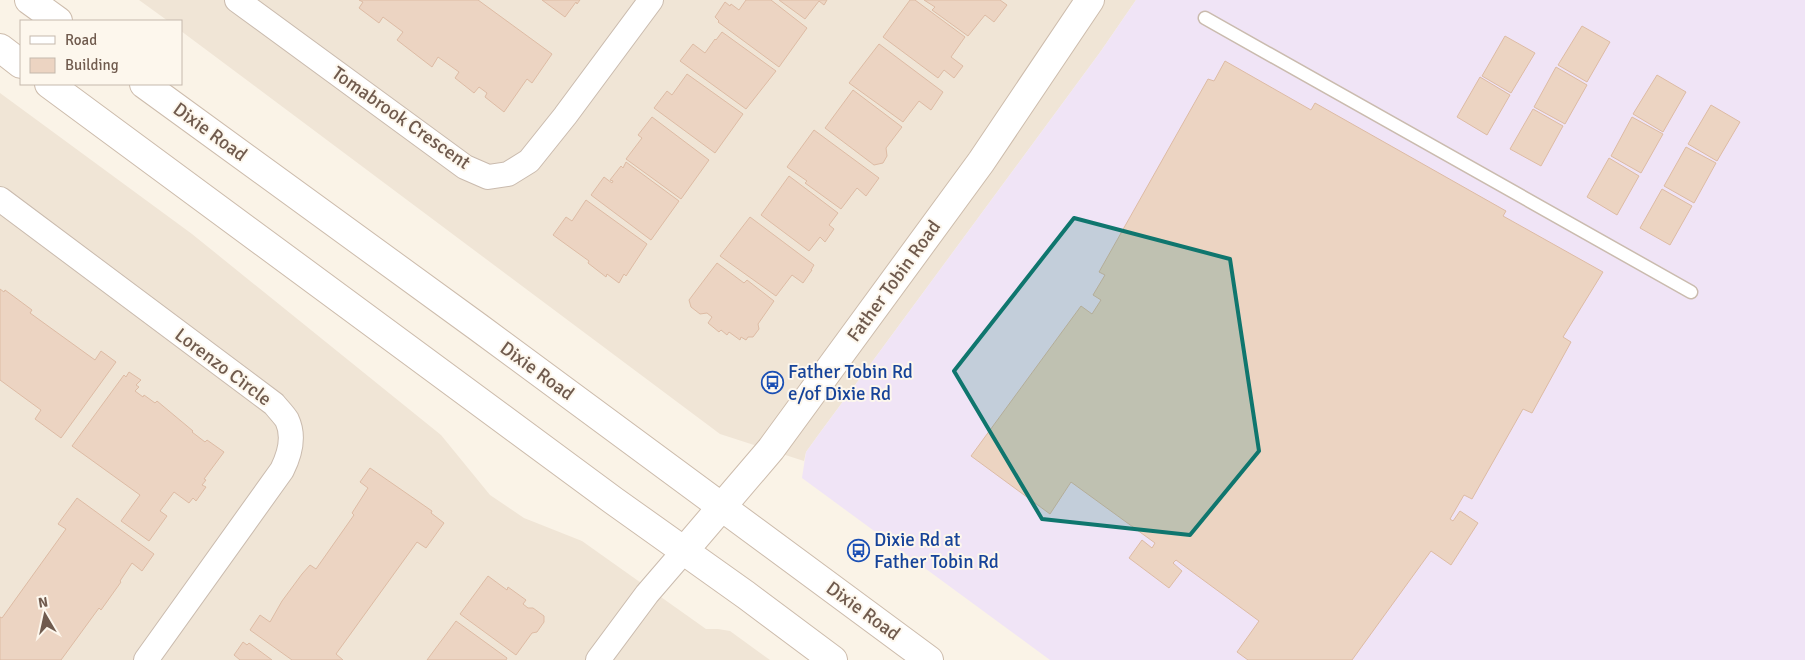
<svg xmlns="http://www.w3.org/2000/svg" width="1805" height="660" font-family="Signika,sans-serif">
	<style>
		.residential { fill: #f0e5d6 }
		.education { fill: #f0e4f6 }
		.building { fill: #ecd4c2; stroke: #ddbba4 }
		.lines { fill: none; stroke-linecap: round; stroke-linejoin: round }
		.lane-casing { stroke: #cabbae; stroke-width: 15 }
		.street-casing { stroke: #cabbae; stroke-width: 26 }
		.secondary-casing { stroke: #cdbcac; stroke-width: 30 }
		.lane { stroke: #fff; stroke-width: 12 }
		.street { stroke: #fff; stroke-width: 24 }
		.secondary { stroke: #fff; stroke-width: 28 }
		.marked { fill: #0f766e; fill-opacity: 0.2; stroke: #0f766e; stroke-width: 4; stroke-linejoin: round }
		.labels { text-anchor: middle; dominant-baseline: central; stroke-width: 4; stroke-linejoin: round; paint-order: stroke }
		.street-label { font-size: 19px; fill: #705b4e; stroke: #fdf7ed }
		.transit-label { font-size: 19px; fill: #164399; stroke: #fdf7ed; text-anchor: start }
	</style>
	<rect width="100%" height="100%" fill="#faf3e7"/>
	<path class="residential" d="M139,0H1136L1101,51L819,434L806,452L804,461L720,434L181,31V21H168Z
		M0,93L192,234L441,435L490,495L524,518L582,541L706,629H718L730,631L770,660H0Z"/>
	<path class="education" d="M1136,0H1805V660H1050L802,478L806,452L819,434L1101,51Z"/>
	<path class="building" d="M359,0H478L552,54L532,83L527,79L504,112L485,97L487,93L479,87L474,93L455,78L459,72L438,57L432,67L397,40L403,32L383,17L379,23L359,8L363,2Z
		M542,0H580L577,4L576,2L565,17Z
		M746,0H771L807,28L779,67L718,22L719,21L715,17L725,2L730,6L731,4L739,10Z
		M779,0H827L824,5L819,1L805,19Z
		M910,0H915L965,37L951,57L963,66L954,78L944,70L938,78L883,37Z
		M924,0H1000L1007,5L994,22L985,15L968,36L932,10L935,7Z
		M1582,26L1610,42L1587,82L1558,65Z
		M722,32L776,71L746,109L680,61L693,44L705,53L715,39L716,40Z
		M1505,36L1535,53L1511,93L1482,76Z
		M879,44L943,92L931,110L919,101L903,122L849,83Z
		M1225,61L1311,110L1315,103L1506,211L1503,216L1603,272L1563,337L1571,342L1532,413L1523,409L1472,499L1464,495L1450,519L1453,521L1460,511L1478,523L1451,565L1431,551L1352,660H1248L1237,652L1259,621L1176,560L1173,563L1182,571L1169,588L1129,558L1142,540L1152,548L1155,543L1071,482L1050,514L971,456L1081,306L1092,314L1101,300L1093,295L1105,275L1099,272L1208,79L1214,81Z
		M1556,67L1587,85L1565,124L1534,107Z
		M687,74L743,114L715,153L654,108L667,91L672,95Z
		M1657,75L1686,92L1663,132L1633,114Z
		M1480,77L1510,95L1487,135L1457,117Z
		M853,90L902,127L886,148L887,156L883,163L874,165L825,128Z
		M1711,105L1740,122L1717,161L1688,144Z
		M1533,109L1563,126L1541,166L1510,149Z
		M652,117L709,160L681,199L626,159L642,138L638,135Z
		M1632,117L1663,134L1641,173L1611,156Z
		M814,130L879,178L866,196L857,188L841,209L805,183L807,181L787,167Z
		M1686,147L1716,163L1694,203L1664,186Z
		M1609,158L1639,176L1617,215L1587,197Z
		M626,162L679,201L651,240L591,195L604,177L612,183L613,181L610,180L621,166L623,168Z
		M789,176L838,213L829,225L834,229L825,242L820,237L809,251L761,215Z
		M1662,189L1692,206L1670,245L1640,228Z
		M586,200L647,244L626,276L624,274L619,283L607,274L606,277L588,263L589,261L553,235L566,217L572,221Z
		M750,217L814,265L811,270H812L803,283L792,275L776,296L720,256Z
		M717,263L744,283L747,280L774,301L758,324L759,329L753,337H748L746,340L741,337L740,340L729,332L727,335L721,330L719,332L708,323L712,317L707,313L700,314L691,307L689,300Z
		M0,289L4,292L5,290L32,310L30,313L95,360L101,351L116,362L61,438L35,419L41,410L0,380Z
		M129,372L141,380L136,385L139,387L135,391L143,397L144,395L155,403L157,401L193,431L192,432L205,442L207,440L224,452L204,479L206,480L202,485L206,487L196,501L193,498L189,503L174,492L160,511L167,516L149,541L121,521L140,495L72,446L124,375L126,377Z
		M370,468L432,511L431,513L444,523L426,548L417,542L336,654L343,660H292L250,630L260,615L270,622L282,601L302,574L310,565L316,569L354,515L352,513L368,488L360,482Z
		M77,498L154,554L142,571L132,563L120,581L121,582L101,610L99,608L61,660H0V617L2,618L66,529L58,524Z
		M488,576L507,590L508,587L526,600L523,604L528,608H533L544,616V622L537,632L532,633L516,655L460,614Z
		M456,621L507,658L506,660H427Z
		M243,642L247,645L249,643L272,660H240L234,655Z"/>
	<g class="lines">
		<defs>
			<path id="lane" d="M1205,18L1691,292"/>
			<path id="street" d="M237,0L465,167L488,177L508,174L529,161L565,116L651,0
				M0,199L274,404C278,409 284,415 287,420C295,437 290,454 282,470L146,660
				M598,660L647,594L684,551"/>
			<path id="secondary" d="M29,0L58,21
				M0,48L21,64
				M49,84L614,501L746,595L833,660
				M144,84L478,327L929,660
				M684,551L771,449L981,162L1090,0"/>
		</defs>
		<use href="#lane" class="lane-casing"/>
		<use href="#street" class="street-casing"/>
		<use href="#secondary" class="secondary-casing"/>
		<use href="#lane" class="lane"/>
		<use href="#street" class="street"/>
		<use href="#secondary" class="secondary"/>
	</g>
	<path class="marked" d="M1074,218L1230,259L1259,451L1190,535L1042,519L954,371Z"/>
	<defs>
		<symbol id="bus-ring" viewBox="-11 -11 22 22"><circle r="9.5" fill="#fdf7ed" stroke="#1a4fb4" stroke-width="1.5"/><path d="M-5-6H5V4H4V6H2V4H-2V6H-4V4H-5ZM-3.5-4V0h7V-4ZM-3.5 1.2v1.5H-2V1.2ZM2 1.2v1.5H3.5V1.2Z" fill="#1a4fb4"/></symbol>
	</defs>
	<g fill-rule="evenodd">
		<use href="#bus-ring" x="760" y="370" width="25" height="25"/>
		<use href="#bus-ring" x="846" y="538" width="25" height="25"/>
	</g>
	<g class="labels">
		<g class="street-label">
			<text transform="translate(401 118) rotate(35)">Tomabrook Crescent</text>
			<text transform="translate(210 132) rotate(36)">Dixie Road</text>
			<text transform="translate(894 281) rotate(-54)">Father Tobin Road</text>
			<text transform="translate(223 367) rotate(37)">Lorenzo Circle</text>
			<text transform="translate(537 371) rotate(36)">Dixie Road</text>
			<text transform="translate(863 611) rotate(36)">Dixie Road</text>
		</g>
		<g class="transit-label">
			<text x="788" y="372">Father Tobin Rd<tspan x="788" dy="22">e/of Dixie Rd</tspan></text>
			<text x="874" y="540">Dixie Rd at<tspan x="874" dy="22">Father Tobin Rd</tspan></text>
		</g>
	</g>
	<rect x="20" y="20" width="162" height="65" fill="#fdf7ed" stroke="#c5b9ad"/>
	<rect x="30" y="36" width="25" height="8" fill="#ffffff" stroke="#c5b9ad"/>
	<text x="65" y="45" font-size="15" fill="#705b4e">Road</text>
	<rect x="30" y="58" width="25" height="15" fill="#ecd4c2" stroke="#c5b9ad"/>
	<text x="65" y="70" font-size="15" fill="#705b4e">Building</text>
	<g transform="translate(45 615) rotate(351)" stroke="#fdf7ed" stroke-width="4" paint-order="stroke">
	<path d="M0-4L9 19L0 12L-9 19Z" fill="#705b4e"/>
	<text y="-8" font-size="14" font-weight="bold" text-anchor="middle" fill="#705b4e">N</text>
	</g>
</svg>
